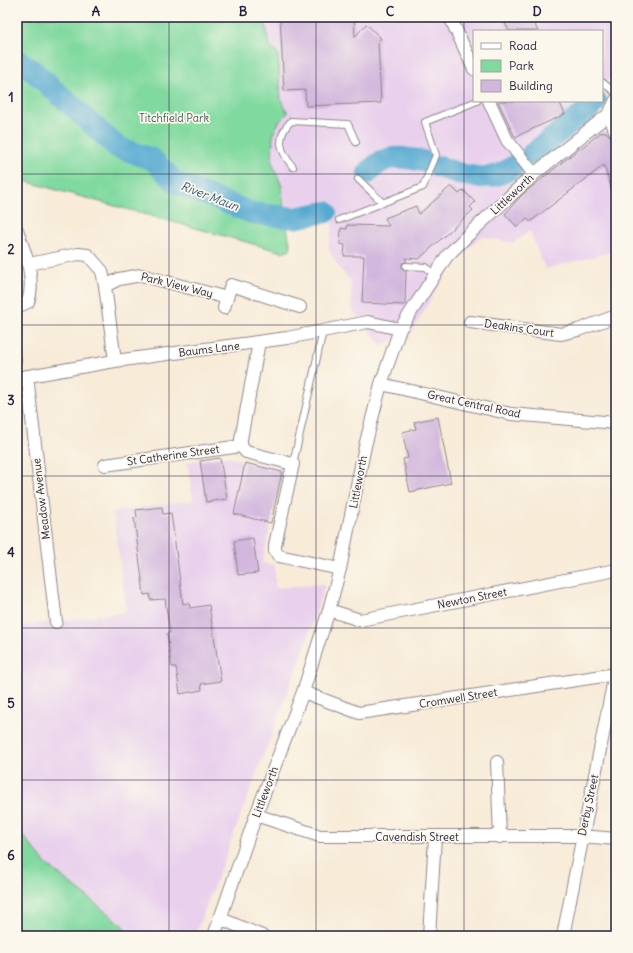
<svg xmlns="http://www.w3.org/2000/svg" width="633" height="953" font-family="Delius,sans-serif">
	<style>
		.built { fill: #e9d1ed }
		.green { fill: #80d99f; stroke: #517e6d }
		.lines { fill: none; stroke-linecap: round; stroke-linejoin: round }
		.river { stroke: #55a9d1; stroke-width: 22 }
		.building { fill: #d1b6dd }
		.service-casing { stroke: #8d868a; stroke-width: 8 }
		.minor-casing { stroke: #8d868a; stroke-width: 14 }
		.service { stroke: #fff; stroke-width: 6 }
		.minor { stroke: #fff; stroke-width: 12 }
		.grid { fill: none; stroke: #22223b; stroke-width: 1; stroke-opacity: 0.55 }
		.labels { text-anchor: middle; dominant-baseline: central; stroke-width: 3.5; stroke-linejoin: round; paint-order: stroke }
		.park-label { font-size: 11px; fill: #3e5959; stroke: #fbf7ec }
		.street-label { font-size: 11px; fill: #22223b; stroke: #fbf7ec }
		.water-label { font-size: 12px; font-style: italic; fill: #365877; stroke: #fbf7ec }
		.neatline { fill: none; stroke: #22223b; stroke-width: 1.5 }
		.grid-label { font-size: 13px; text-anchor: middle; font-weight: bold; fill: #22223b }
	</style>
	<rect width="100%" height="100%" fill="#fbf7ec"/>
	<filter id="ink" filterUnits="userSpaceOnUse"><feTurbulence type="fractalNoise" baseFrequency=".025" numOctaves="2"/><feDisplacementMap in="SourceGraphic" scale="8" xChannelSelector="R" yChannelSelector="G"/><feConvolveMatrix kernelMatrix="1 2 1 2 8 2 1 2 1" color-interpolation-filters="sRGB"/></filter>
	<filter id="wash" filterUnits="userSpaceOnUse"><feTurbulence type="fractalNoise" baseFrequency=".012" numOctaves="4" result="noise"/><feDisplacementMap in="SourceGraphic" scale="16" xChannelSelector="R" yChannelSelector="G"/><feGaussianBlur stdDeviation="0.9" result="paint"/><feColorMatrix in="noise" values="0 0 0 0 0 0 0 0 0 0 0 0 0 0 0 0 0 1.4 0 .05"/><feComposite in="paint" operator="in"/></filter>
	<g filter="url(#wash)">
		<rect width="100%" height="100%" fill="#f8ebd8"/>
		<path class="built" d="M264,17H616V68L610,78L602,86V31H474V101H585L582,104L606,132L613,138L616,147V251L545,269L530,231L513,243L480,236L441,281L410,335L381,345L352,310L351,281L339,268L328,248L334,215L324,204L303,210L284,211L282,187L272,162L273,134L279,122L288,113L281,100L278,54L270,48Z
			M222,456L283,469L262,563L275,565V588L325,584L305,646L195,936H130L122,925L45,863L17,828V626L127,612L113,512L193,500L187,462Z"/>
		<path class="green" d="M17,17H264L270,47L278,54L281,100L288,113L279,122L273,134L272,162L282,187L284,211L291,249L282,252L17,179Z
			M17,327H23V365L17,367Z
			M17,828L45,863L122,925L130,936H17Z"/>
		<g class="lines">
			<path class="river" d="M17,60L32,70L117,147L152,159L176,183L252,213L294,218L326,212
				M532,154L589,109L596,101
				M439,167C466,176 489,185 514,166
				M368,173C384,154 400,156 423,161"/>
		</g>
		<g id="blocks">
			<path class="building" d="M280,17H354L355,37L366,24L381,38L378,41L381,103L306,106L305,90L284,91Z
				M502,17H531L538,31H509Z
				M498,101H559L565,114L515,137Z
				M606,132L614,140L616,147V197H614L604,165L530,222L527,218L517,227L505,214L523,194L580,148V149L600,133Z
				M451,186L459,194L463,190L475,202L470,207L473,210L419,259L406,258V262L402,263V268L406,270L405,305L362,303L364,256H344L345,245L340,244L341,228L347,229V225L389,226L385,218L416,206L419,214Z
				M438,417L451,483L410,492L403,459L408,458L402,432L416,429L414,422Z
				M220,458L227,499L206,502L200,461Z
				M245,463L282,472L271,523L234,514Z
				M162,507L163,514L171,513L183,604L189,603L190,608L209,605L221,681L201,684L202,690L180,694L176,667H172L167,633H170L165,599L150,600V594L144,595L134,518L137,517L136,510Z
				M253,538L258,573L238,575L234,541Z"/>
		</g>
	</g>
	<g filter="url(#ink)">
		<use href="#blocks" fill-opacity="0" stroke="#8d868a" stroke-width="1"/>
		<g class="lines">
			<defs>
				<path id="service" d="M608,17L616,23
					M546,19L549,17
					M602,82L616,93
					M293,167C280,151 275,138 291,121L348,124L356,142
					M358,179L383,203
					M339,220L423,187L436,155L425,122L477,101
					M406,266L426,267L435,275
					M293,464L323,331"/>
				<path id="minor" d="M450,17L474,69
					M489,101L507,140L534,174
					M609,114L616,133
					M17,230C25,253 36,278 28,302L17,307
					M29,264L78,254L88,255L102,271L105,286L119,279L141,275L227,298
					M105,286L115,361
					M224,308L231,285L300,307
					M470,322L561,334L578,330L616,316
					M27,376L56,622
					M17,378L115,361L287,338L368,322L400,329
					M381,384L511,414L616,423
					M241,446L246,452L293,464L275,545V551L279,556L340,569
					M241,446V439L259,342
					M105,465L241,446
					M329,610L360,620L616,570
					M303,692L359,713L616,674
					M497,762L500,837
					M256,815L320,836H582L616,839
					M219,918L262,936
					M214,936L256,815L303,692L329,610L340,569L365,446L381,384L400,329L447,256L468,235L534,174L609,114L616,100
					M429,936L435,837
					M563,936L615,674"/>
			</defs>
			<use href="#service" class="service-casing"/>
			<use href="#minor" class="minor-casing"/>
			<use href="#service" class="service"/>
			<use href="#minor" class="minor"/>
		</g>
	</g>
	<path class="grid" d="M169,17V936M316,17V936M464,17V936M17,174H616M17,325H616M17,476H616M17,628H616M17,780H616"/>
	<g class="labels">
		<g class="park-label">
			<text x="174" y="118">Titchfield Park</text>
		</g>
		<g class="street-label">
			<text transform="translate(512 194) rotate(-43)">Littleworth</text>
			<text transform="translate(177 285) rotate(14)">Park View Way</text>
			<text transform="translate(519 328) rotate(8)">Deakins Court</text>
			<text transform="translate(209 349) rotate(-7)">Baums Lane</text>
			<text transform="translate(474 404) rotate(12)">Great Central Road</text>
			<text transform="translate(173 455) rotate(-8)">St Catherine Street</text>
			<text transform="translate(358 482) rotate(-79)">Littleworth</text>
			<text transform="translate(41 499) rotate(-97)">Meadow Avenue</text>
			<text transform="translate(472 598) rotate(-11)">Newton Street</text>
			<text transform="translate(458 698) rotate(-9)">Cromwell Street</text>
			<text transform="translate(265 792) rotate(-69)">Littleworth</text>
			<text transform="translate(588 805) rotate(-78)">Derby Street</text>
			<text x="417" y="837">Cavendish Street</text>
		</g>
		<g class="water-label">
			<text transform="translate(210 196) rotate(21)">River Maun</text>
		</g>
	</g>
	<rect width="633" height="953" fill="none" stroke="#fbf7ec" stroke-width="44"/>
	<rect x="473" y="30" width="130" height="72" fill="#fbf7ec" stroke="#a4a2a5"/>
	<rect x="481" y="43" width="20" height="6" fill="#ffffff" stroke="#a4a2a5"/>
	<text x="509" y="50" font-size="12" fill="#22223b">Road</text>
	<rect x="481" y="60" width="20" height="12" fill="#80d99f" stroke="#a4a2a5"/>
	<text x="509" y="70" font-size="12" fill="#22223b">Park</text>
	<rect x="481" y="80" width="20" height="12" fill="#d1b6dd" stroke="#a4a2a5"/>
	<text x="509" y="90" font-size="12" fill="#22223b">Building</text>
	<rect x="22" y="22" width="589" height="909" class="neatline"/>
	<g class="grid-label">
		<text x="96" y="16">A</text>
		<text x="243" y="16">B</text>
		<text x="390" y="16">C</text>
		<text x="537" y="16">D</text>
		<text x="11" y="102">1</text>
		<text x="11" y="254">2</text>
		<text x="11" y="405">3</text>
		<text x="11" y="557">4</text>
		<text x="11" y="708">5</text>
		<text x="11" y="860">6</text>
	</g>
</svg>
